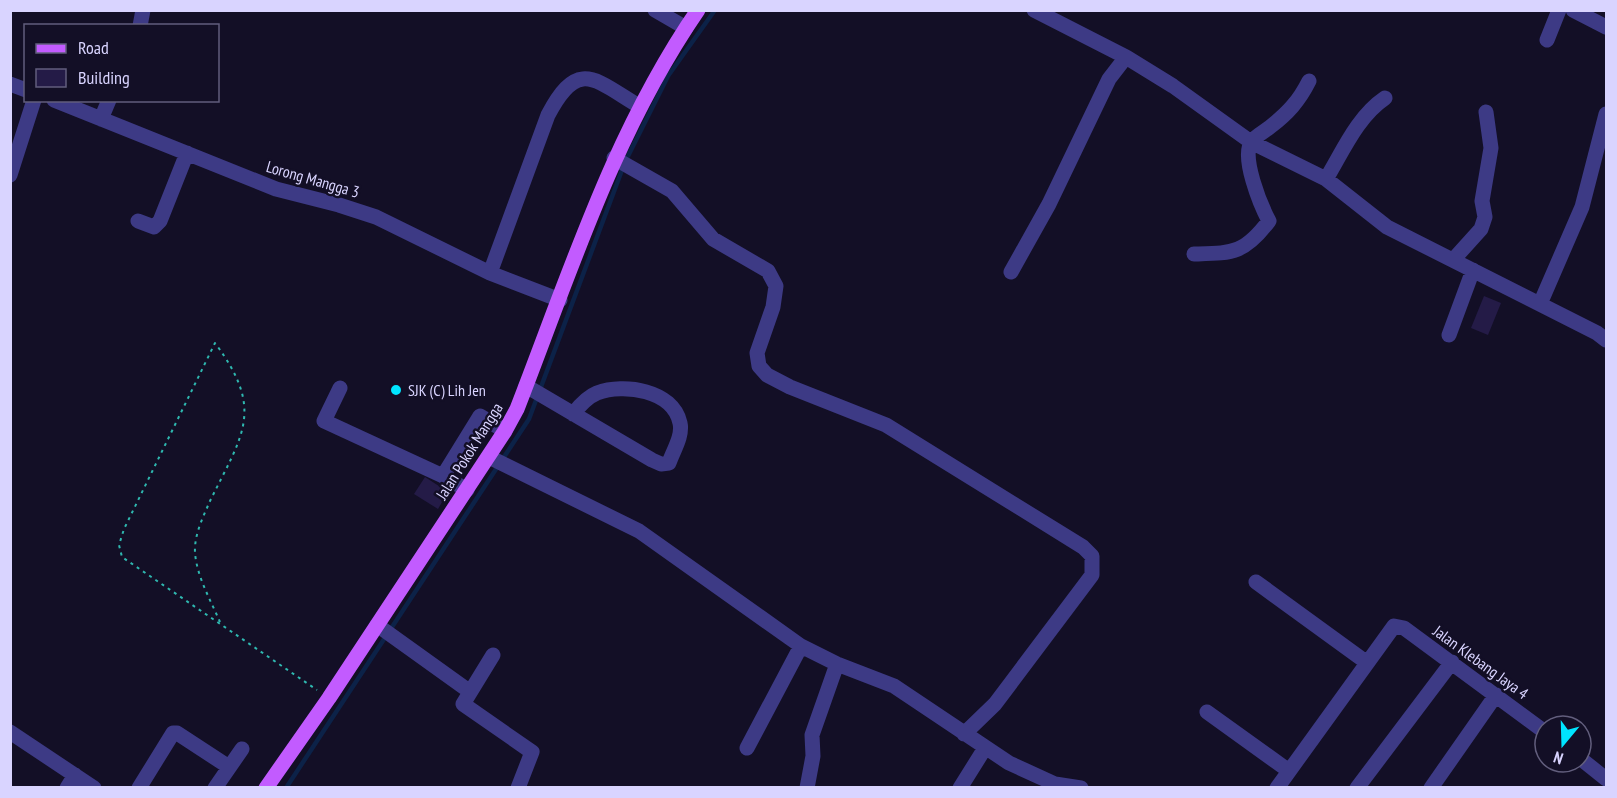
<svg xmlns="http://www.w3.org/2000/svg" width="1617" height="798" font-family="'PT Sans Narrow',sans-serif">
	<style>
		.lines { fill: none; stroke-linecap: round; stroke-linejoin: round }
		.stream { stroke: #0c2248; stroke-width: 4.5 }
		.building { fill: #241b47 }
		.path { stroke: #2fb8b0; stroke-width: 2; stroke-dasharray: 3 4.5; stroke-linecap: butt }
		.minor { stroke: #3d3a85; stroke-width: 15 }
		.major { stroke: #c25bff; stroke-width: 15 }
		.poi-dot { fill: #00e5ff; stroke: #130f26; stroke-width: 2 }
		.labels { text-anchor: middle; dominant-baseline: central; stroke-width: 5; stroke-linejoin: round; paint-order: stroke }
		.street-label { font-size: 16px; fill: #d9d4ff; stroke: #130f26 }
		.poi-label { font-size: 16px; fill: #d9d4ff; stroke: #130f26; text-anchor: start }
	</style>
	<rect width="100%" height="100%" fill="#130f26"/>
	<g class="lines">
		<path class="stream" d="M286,788L529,419L625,162L668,76L715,10"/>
	</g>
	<path class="building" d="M1484,296L1501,303L1488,335L1471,328Z
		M425,477L448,492L438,509L414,494Z"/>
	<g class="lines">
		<path class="path" d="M220,622C211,601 197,577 195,553C194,535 203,517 210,501C243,434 265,410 215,343L124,529L119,545L122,557L317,690"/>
		<path class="minor" d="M655,10L686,28
			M1034,10L1126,57L1173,86L1251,142L1326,179L1387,227L1597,333L1606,340
			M1573,10L1606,27
			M140,26L143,10
			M1547,40L1559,10
			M10,84L26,90
			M54,100L276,189L339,205L376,217L490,273L560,300
			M101,119L109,100
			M614,158L672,191L713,239L768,271L776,286L773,307L757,353L759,366L767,375L790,387L886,425L1083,547L1092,556V575L995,704L964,734
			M10,175L34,100
			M1326,179C1343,151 1357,117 1385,98
			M138,221L154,227L160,221L187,153
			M1194,254C1233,253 1244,254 1269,221C1261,206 1240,156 1252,141C1256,136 1265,131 1270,127C1288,113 1299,101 1309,81
			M1453,260L1481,229L1485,217L1482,201L1491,148L1486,112
			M1011,272L1049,204L1109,79L1126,57
			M490,273L548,115C578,58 594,79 639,106
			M1540,304L1582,207L1606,114
			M1449,335L1473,270
			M526,386L652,460L661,464L669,463C673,451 683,436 680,423C673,390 624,383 597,393C587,397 580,405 573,414
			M340,388L324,421L443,476L480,416L505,431
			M489,457L639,531L801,646L837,664L894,686L1009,763L1055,784L1081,788
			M443,476L467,490
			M1256,582L1366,662
			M377,625L469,691
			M493,655L463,704L532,752L518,788
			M1207,712L1289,771
			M10,732L94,788
			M747,748L801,646
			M1581,759L1606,779
			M67,788L75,775
			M139,788L173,733H177L229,767
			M215,788L242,749
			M807,788L813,756L812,735L837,664
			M960,788L985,748
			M1277,788L1394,626L1404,628L1545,732
			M1357,788L1452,662
			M1431,788L1496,695"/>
		<path class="major" d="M266,788L329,698L505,431L517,409C570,273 614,132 698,10"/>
	</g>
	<circle class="poi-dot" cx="396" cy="390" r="6"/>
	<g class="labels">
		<g class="street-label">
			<text transform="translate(313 179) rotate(16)">Lorong Mangga 3</text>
			<text transform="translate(469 451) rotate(-58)">Jalan Pokok Mangga</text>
			<text transform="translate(1481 662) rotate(36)">Jalan Klebang Jaya 4</text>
		</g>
		<g class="poi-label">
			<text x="408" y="390">SJK (C) Lih Jen</text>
		</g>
	</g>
	<rect width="1617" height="798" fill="none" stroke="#d9d4ff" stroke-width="24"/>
	<rect x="24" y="24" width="195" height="78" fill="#130f26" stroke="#625e7d" stroke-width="1.5"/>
	<rect x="36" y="44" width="30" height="9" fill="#c25bff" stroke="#625e7d" stroke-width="1.5"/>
	<text x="78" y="54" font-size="18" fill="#d9d4ff">Road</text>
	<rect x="36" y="69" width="30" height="18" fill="#241b47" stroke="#625e7d" stroke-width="1.5"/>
	<text x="78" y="84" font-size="18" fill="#d9d4ff">Building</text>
	<g transform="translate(1563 744) rotate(199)"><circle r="28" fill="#130f26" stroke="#625e7d" stroke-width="1.5"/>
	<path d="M0-4.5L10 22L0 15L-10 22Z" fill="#00e5ff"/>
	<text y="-9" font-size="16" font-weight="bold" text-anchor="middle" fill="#d9d4ff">N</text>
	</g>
</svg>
